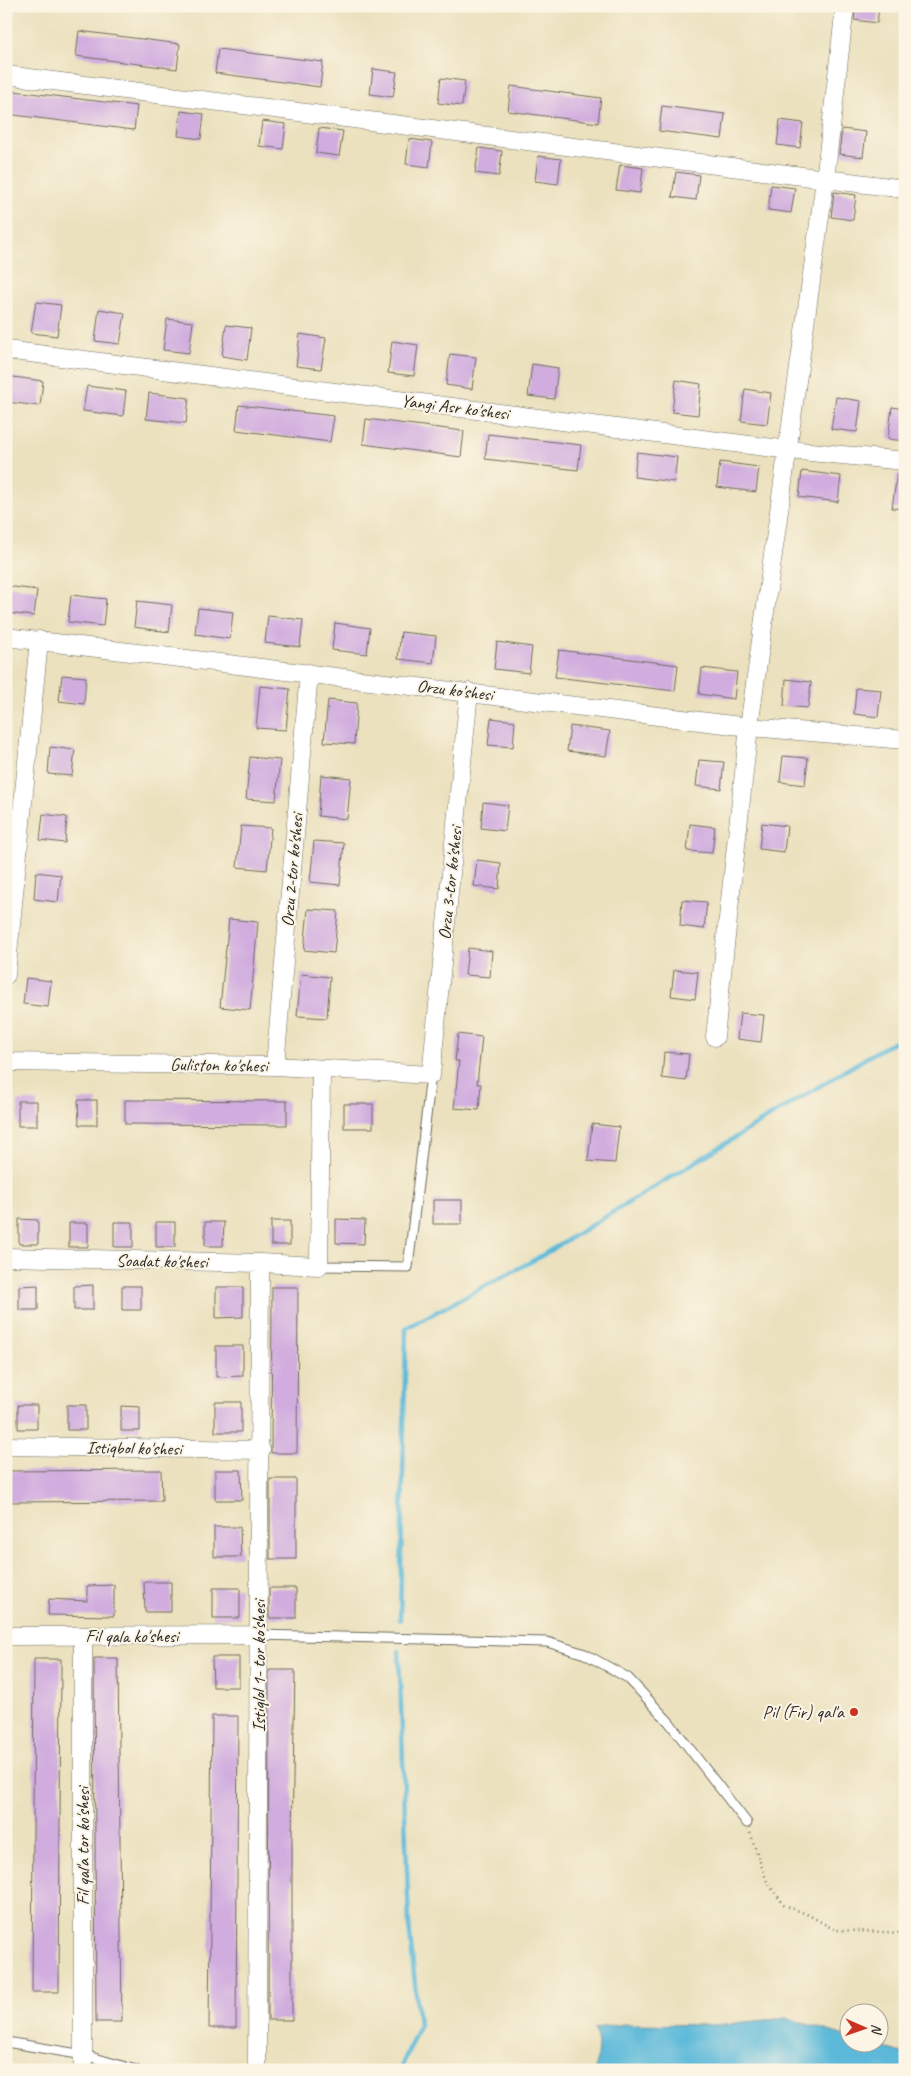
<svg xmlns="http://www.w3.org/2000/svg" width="911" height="2076" font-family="Caveat,sans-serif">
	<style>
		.water { fill: #5bb9d9; stroke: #437282 }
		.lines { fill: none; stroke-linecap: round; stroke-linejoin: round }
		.stream { stroke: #5bb9d9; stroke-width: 4.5 }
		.building { fill: #d0acdf }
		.service-casing { stroke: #6e6b5e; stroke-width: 11 }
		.minor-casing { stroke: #6e6b5e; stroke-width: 19 }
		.path { stroke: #6e6b5e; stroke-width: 2.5; stroke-dasharray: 1 4; stroke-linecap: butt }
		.service { stroke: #fff; stroke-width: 9 }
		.minor { stroke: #fff; stroke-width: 18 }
		.poi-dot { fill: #c8321e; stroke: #fcf5e5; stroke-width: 2 }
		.labels { text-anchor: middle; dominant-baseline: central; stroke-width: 4; stroke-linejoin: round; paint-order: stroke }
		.street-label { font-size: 18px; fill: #2b2b2b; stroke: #fcf5e5 }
		.poi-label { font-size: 18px; fill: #2b2b2b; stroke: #fcf5e5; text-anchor: end }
	</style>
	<rect width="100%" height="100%" fill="#fcf5e5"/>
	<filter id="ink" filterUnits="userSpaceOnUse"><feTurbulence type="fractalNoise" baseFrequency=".02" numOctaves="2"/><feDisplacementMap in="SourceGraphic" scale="10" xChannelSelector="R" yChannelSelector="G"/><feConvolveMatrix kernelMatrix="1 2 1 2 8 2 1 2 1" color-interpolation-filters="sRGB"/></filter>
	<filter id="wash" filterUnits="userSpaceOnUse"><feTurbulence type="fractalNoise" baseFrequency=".0096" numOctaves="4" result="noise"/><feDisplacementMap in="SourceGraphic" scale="20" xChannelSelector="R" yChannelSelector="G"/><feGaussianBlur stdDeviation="1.12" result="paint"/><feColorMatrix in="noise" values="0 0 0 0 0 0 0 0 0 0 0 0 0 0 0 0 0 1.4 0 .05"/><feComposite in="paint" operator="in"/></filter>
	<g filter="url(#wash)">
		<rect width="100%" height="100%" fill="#ebe1be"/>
		<path class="water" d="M787,2018L848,2037V2044H871L905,2054V2070H596L598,2044L595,2028L624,2024L714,2025Z"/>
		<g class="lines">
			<path class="stream" d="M400,1620L406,1328L536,1259L879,1050L905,1037
				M399,1651L409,1924L419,2026L400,2070"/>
		</g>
		<g id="blocks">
			<path class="building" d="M856,6H879L877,23L854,20Z
				M79,31L180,44L177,69L76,56Z
				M218,49L323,62L320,87L215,73Z
				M373,69L397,72L393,97L370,94Z
				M441,78L465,81L462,106L438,103Z
				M511,86L601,98L598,123L508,111Z
				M6,90L137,106L134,130L6,114Z
				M662,106L725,114L722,139L659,131Z
				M181,111L204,114L201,139L178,136Z
				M780,120L803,123L800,148L777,145Z
				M262,121L286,124L283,149L259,146Z
				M319,128L343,131L339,156L316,153Z
				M842,129L866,132L863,157L839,154Z
				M409,139L432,142L429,167L406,164Z
				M479,148L502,151L499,176L475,173Z
				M538,156L561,159L558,184L535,181Z
				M620,165L643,168L640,193L616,190Z
				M676,172L699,175L696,200L672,197Z
				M771,185L795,188L791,213L768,210Z
				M834,192L856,195L853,220L831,217Z
				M36,302L61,305L57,336L31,333Z
				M99,309L125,313L120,344L95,341Z
				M167,319L193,322L189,353L163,350Z
				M226,325L251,328L247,360L222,356Z
				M300,334L326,338L321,369L296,366Z
				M392,341L418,345L414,376L388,373Z
				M450,354L476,357L472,389L446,385Z
				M532,364L558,368L554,399L528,396Z
				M6,376L43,381L40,406L6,402Z
				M676,380L701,384L698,415L672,412Z
				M87,386L126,391L123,416L83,411Z
				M745,389L771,393L767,424L741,421Z
				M149,393L189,398L186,423L146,419Z
				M836,397L861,401L857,432L831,429Z
				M239,405L334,416L330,442L236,430Z
				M892,407L905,409V441L888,439Z
				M366,419L464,431L461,457L363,444Z
				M488,434L581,445L578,470L485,459Z
				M637,452L677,457L674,482L634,477Z
				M720,462L759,467L756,492L717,487Z
				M802,471L841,476L838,502L799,497Z
				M897,474H905V509L892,508Z
				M6,586L37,590L34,616L6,613Z
				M71,595L106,599L103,626L68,622Z
				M137,601L172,605L169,632L134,627Z
				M198,608L233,612L230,639L195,634Z
				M268,616L303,620L300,647L265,643Z
				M335,623L370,628L367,654L332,650Z
				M401,632L436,636L433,663L398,659Z
				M497,642L532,647L529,673L494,669Z
				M559,650L678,665L675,691L555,677Z
				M702,668L737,672L734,699L699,694Z
				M62,675L86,677L84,704L59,701Z
				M786,679L811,682L808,708L784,706Z
				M260,686L290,689L286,730L256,728Z
				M856,688L881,690L878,717L854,714Z
				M328,700L357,703L354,744L324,742Z
				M491,718L515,721L513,747L488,745Z
				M570,726L610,731L606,756L567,751Z
				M50,747L75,750L72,776L48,774Z
				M783,756L808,758L805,785L780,782Z
				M250,757L280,760L276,801L246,799Z
				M699,760L724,762L721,789L696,786Z
				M321,775L351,778L347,819L318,816Z
				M483,802L508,805L505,831L481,828Z
				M43,814L67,817L65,843L40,840Z
				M762,823L787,826L784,852L759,849Z
				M690,824L715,827L712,853L687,851Z
				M241,826L271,828L267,870L237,867Z
				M314,841L344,843L340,885L310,882Z
				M477,860L501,863L499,889L474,886Z
				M36,872L61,875L58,902L34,899Z
				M682,900L707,902L704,929L680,926Z
				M308,909L338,911L334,953L304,950Z
				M229,919L258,922L250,1010L220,1007Z
				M468,948L492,951L490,977L465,975Z
				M674,970L698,972L695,999L671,996Z
				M301,974L330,977L327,1018L297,1016Z
				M26,978L51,981L48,1007L23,1004Z
				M740,1013L764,1015L761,1042L737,1039Z
				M458,1034L482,1037L477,1084H481L479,1110L454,1108L459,1061H455Z
				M664,1052L689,1054L686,1081L662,1078Z
				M78,1100H97V1125H79Z
				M125,1100L287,1101V1125L125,1124Z
				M18,1101H37V1126H18Z
				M344,1104H373V1128H344Z
				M592,1124L619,1127L615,1163L588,1161Z
				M433,1200H462V1224H433Z
				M19,1219L38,1220V1244H19Z
				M336,1219L365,1220L364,1244L336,1243Z
				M271,1221H290V1245H271Z
				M114,1222H133V1247H114Z
				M156,1222H175V1247H156Z
				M205,1222H224L223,1246H205Z
				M69,1223H88V1247H69Z
				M38,1285V1310H19V1286Z
				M93,1285V1310H74V1286Z
				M122,1286H141V1310H122Z
				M216,1287H243V1317L216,1318Z
				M272,1287H298L297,1453H271Z
				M216,1346H243V1376L216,1377Z
				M215,1402H241V1432H215Z
				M18,1405H37V1429H18Z
				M67,1405H86V1430H67Z
				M121,1406L140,1407V1431H121Z
				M161,1470L162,1501L6,1502V1471Z
				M215,1470H241L242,1500H215Z
				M270,1479H296V1559H270Z
				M214,1527H240L241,1557H214Z
				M144,1582H171V1612H145Z
				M114,1585V1616L48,1615L49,1599L87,1601V1586Z
				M213,1588H240V1618H213Z
				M269,1588H296V1618H269Z
				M212,1657H239V1687H213Z
				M94,1658H118L122,2022H96Z
				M34,1659H61L59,1992H32Z
				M269,1670H295L292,1836V2020H268Z
				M212,1716H238L236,2028H209Z"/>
		</g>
	</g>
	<g filter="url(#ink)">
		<use href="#blocks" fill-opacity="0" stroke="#6e6b5e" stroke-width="1"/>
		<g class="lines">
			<defs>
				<path id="service" d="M319,1266L408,1267L431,1075
					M258,1635L547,1642L585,1654L628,1678L669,1722L747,1823
					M6,2042L84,2055L136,2070"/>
				<path id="minor" d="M6,75L905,189
					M6,350L789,450L905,461
					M6,637L749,727L905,740
					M6,975L39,640
					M715,1037L749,727L825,180L845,6
					M6,1062L275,1066L431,1075L469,692
					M275,1066L309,673
					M6,1257L260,1263L319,1266L321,1069
					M6,1446L261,1450
					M6,1636L258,1635
					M83,1636V2070
					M257,2070L260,1263"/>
			</defs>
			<use href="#service" class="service-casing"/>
			<use href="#minor" class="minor-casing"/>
			<path class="path" d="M750,1833L767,1882L784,1905L809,1915L835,1930L905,1933"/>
			<use href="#service" class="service"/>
			<use href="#minor" class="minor"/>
		</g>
	</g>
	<circle class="poi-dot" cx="854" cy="1712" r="5"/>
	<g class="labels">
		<g class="street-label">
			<text transform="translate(455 407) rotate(7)">Yangi Asr ko'shesi</text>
			<text transform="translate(455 690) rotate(7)">Orzu ko'shesi</text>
			<text transform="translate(292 870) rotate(-85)">Orzu 2-tor ko'shesi</text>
			<text transform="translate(450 883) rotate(-84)">Orzu 3-tor ko'shesi</text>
			<text transform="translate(219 1065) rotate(1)">Guliston ko'shesi</text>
			<text transform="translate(162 1261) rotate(1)">Soadat ko'shesi</text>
			<text transform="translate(134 1448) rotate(1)">Istiqbol ko'shesi</text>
			<text x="132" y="1636">Fil qala ko'shesi</text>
			<text transform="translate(259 1666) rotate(-90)">Istiqlol 1- tor ko'shesi</text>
			<text transform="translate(83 1846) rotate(-90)">Fil qal'a tor ko'shesi</text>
		</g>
		<g class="poi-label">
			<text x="844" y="1712">Pil (Fir) qal'a</text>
		</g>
	</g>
	<rect width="911" height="2076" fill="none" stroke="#fcf5e5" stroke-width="25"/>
	<g transform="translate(864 2028) rotate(92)"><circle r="24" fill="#fcf5e5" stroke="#a8a49b"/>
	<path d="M0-4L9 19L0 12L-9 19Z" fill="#c8321e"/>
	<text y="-8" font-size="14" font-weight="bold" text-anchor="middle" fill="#2b2b2b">N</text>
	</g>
</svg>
